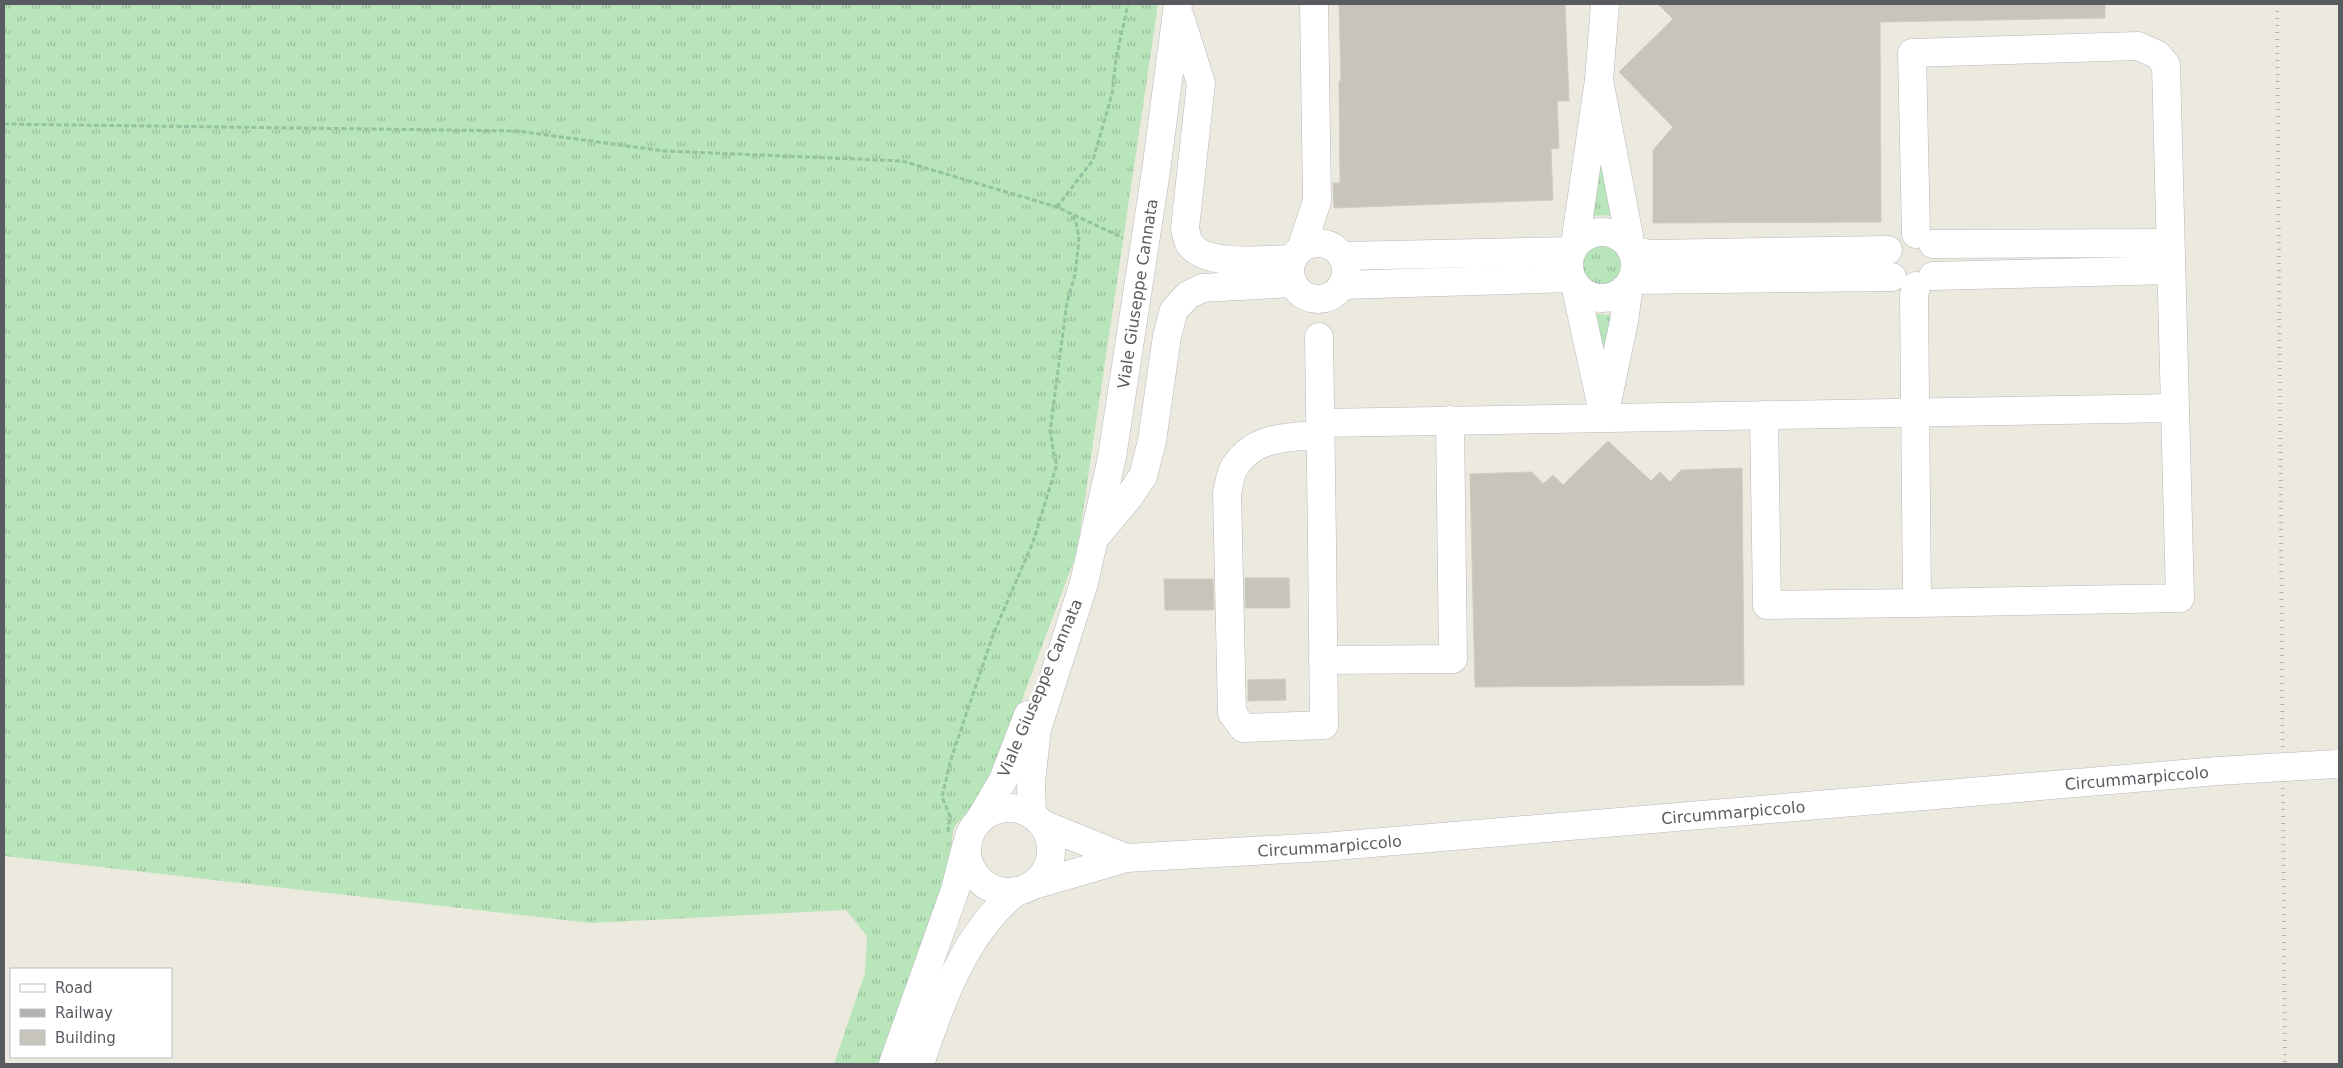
<svg xmlns="http://www.w3.org/2000/svg" width="2343" height="1068" font-family="'DejaVu Sans',sans-serif">
	<style>
		.grass { fill: url(#grass-tufts) }
		.building { fill: #c7c4bc; stroke: #d1cbbd }
		.lines { fill: none; stroke-linecap: round; stroke-linejoin: round }
		.minor-casing { stroke: #b5b8bd; stroke-width: 29 }
		.path { stroke: #91c4a0; stroke-width: 3; stroke-dasharray: 5 2.5; stroke-linecap: butt }
		.minor { stroke: #fff; stroke-width: 28 }
		.rail { stroke: #b1b2b2; stroke-width: 4; stroke-dasharray: 1 6; stroke-linecap: butt }
		.minor-bridge-casing { stroke: #b5b8bd; stroke-width: 29; stroke-linecap: butt }
		.minor-bridge { stroke: #fff; stroke-width: 28 }
		.labels { text-anchor: middle; dominant-baseline: central; stroke-width: 5; stroke-linejoin: round; paint-order: stroke }
		.street-label { font-size: 16px; fill: #585c61; stroke: #fff }
	</style>
	<defs>
		<pattern id="grass-tufts" width="24" height="20" patternUnits="userSpaceOnUse" patternTransform="scale(1.25)"><rect width="24" height="20" fill="#b9e5ba"/><path d="M3 7l-1-3M5 7V3M7 7l1-3M15 17l-1-3M17 17v-4M19 17l1-3" fill="none" stroke="#99bd9b"/></pattern>
	</defs>
	<rect width="100%" height="100%" fill="#ece9df"/>
	<path class="grass" d="M4,4H1158L1077,552L990,786L954,827L943,895L884,1064H834L865,973L867,936L846,910L591,923L4,856Z
		M1599,130L1614,217L1604,215L1593,216Z
		M1579 265a23 23 0 1 1 46 0a23 23 0 1 1-46 0Z
		M1591,313L1606,315L1615,313L1603,371Z"/>
	<path class="building" d="M1339,4H1565L1569,101H1557L1559,148L1551,149L1553,200L1334,208L1333,183H1340L1339,81H1341Z
		M1658,4H2105V18L1880,22L1881,222L1653,223V150L1673,127L1619,72L1673,19Z
		M1608,441L1651,481L1660,472L1670,482L1681,470L1742,468L1744,685L1475,687L1470,474L1532,472L1543,484L1553,475L1563,485Z
		M1245,578H1289L1290,608H1245Z
		M1164,579H1213L1214,610H1165Z
		M1285,679L1286,700L1248,701V680Z"/>
	<g class="lines">
		<defs>
			<g id="minor">
				<path d="M1180,17L1201,83L1185,228C1186,233 1187,239 1189,243C1205,268 1267,259 1293,259"/>
				<path d="M1599,80L1605,4"/>
				<circle cx="1602" cy="265" r="33"/>
				<path d="M1916,234L1912,53L2138,46L2158,55L2166,65L2180,598L1917,603"/>
				<circle cx="1318" cy="271" r="28"/>
				<path d="M1575,244L1599,80L1629,236L1628,244"/>
				<path d="M1933,244L2170,243"/>
				<path d="M1301,249L1317,201L1314,4"/>
				<path d="M1633,251L1652,254L1888,250"/>
				<path d="M1342,256L1572,251"/>
				<path d="M1933,276L2171,270"/>
				<path d="M1632,280L1892,277"/>
				<path d="M1575,284L1604,417L1624,321L1629,285"/>
				<path d="M1342,285L1571,278"/>
				<path d="M1319,337C1321,466 1323,596 1324,725L1243,728L1232,713L1227,493C1229,485 1230,473 1235,466C1255,436 1288,437 1320,435"/>
				<path d="M1764,415L1767,605L1917,603L1914,296L1916,286"/>
				<path d="M1320,423L2175,408"/>
				<path d="M1097,535L1128,498L1143,476L1152,441L1167,336L1174,310L1188,295L1202,288L1293,283"/>
				<path d="M1323,660L1453,659L1450,420"/>
				<circle cx="1009" cy="850" r="42"/>
				<path id="s1" d="M1032,815L1031,782L1037,729L1084,583L1112,457L1156,171L1178,4"/>
				<path d="M980,819L1003,780L1028,715"/>
				<path d="M1042,824L1126,858"/>
				<path id="s2" d="M1030,886L1126,858L1324,847L2218,771"/>
				<path d="M893,1064L955,890L966,847"/>
				<path d="M920,1064C941,1002 964,933 1017,891"/>
			</g>
		</defs>
		<use href="#minor" class="minor-casing"/>
		<path class="path" d="M4,124L517,131L665,151L902,161L1057,207L1123,238
			M1057,207L1093,160L1112,94L1116,59L1128,4
			M948,832L950,816L942,797L951,759L993,635L1033,542L1057,464C1052,453 1053,442 1050,431L1067,302L1075,275L1078,248L1079,238L1076,222L1071,214"/>
		<use href="#minor" class="minor"/>
		<path class="rail" d="M2277,4L2285,1064"/>
		<defs>
			<path id="minor-bridge" d="M2218,771L2335,764"/>
		</defs>
		<use href="#minor-bridge" class="minor-bridge-casing"/>
		<use href="#minor-bridge" class="minor-bridge"/>
	</g>
	<g class="labels">
		<g class="street-label">
			<text stroke="none"><textPath href="#s1" startOffset="534">Viale Giuseppe Cannata</textPath></text>
			<text transform="translate(1040 688) rotate(-67)">Viale Giuseppe Cannata</text>
			<text stroke="none"><textPath href="#s2" startOffset="1114">Circummarpiccolo</textPath></text>
			<text stroke="none"><textPath href="#s2" startOffset="709">Circummarpiccolo</textPath></text>
			<text stroke="none"><textPath href="#s2" startOffset="304">Circummarpiccolo</textPath></text>
		</g>
	</g>
	<rect width="2343" height="1068" fill="none" stroke="#585c61" stroke-width="10"/>
	<rect x="10" y="968" width="162" height="90" fill="#ffffff" stroke="#bcbec0"/>
	<rect x="20" y="984" width="25" height="8" fill="#ffffff" stroke="#bcbec0"/>
	<text x="55" y="993" font-size="15" fill="#585c61">Road</text>
	<rect x="20" y="1009" width="25" height="8" fill="#b1b2b2" stroke="#bcbec0"/>
	<text x="55" y="1018" font-size="15" fill="#585c61">Railway</text>
	<rect x="20" y="1030" width="25" height="15" fill="#c7c4bc" stroke="#bcbec0"/>
	<text x="55" y="1043" font-size="15" fill="#585c61">Building</text>
</svg>
